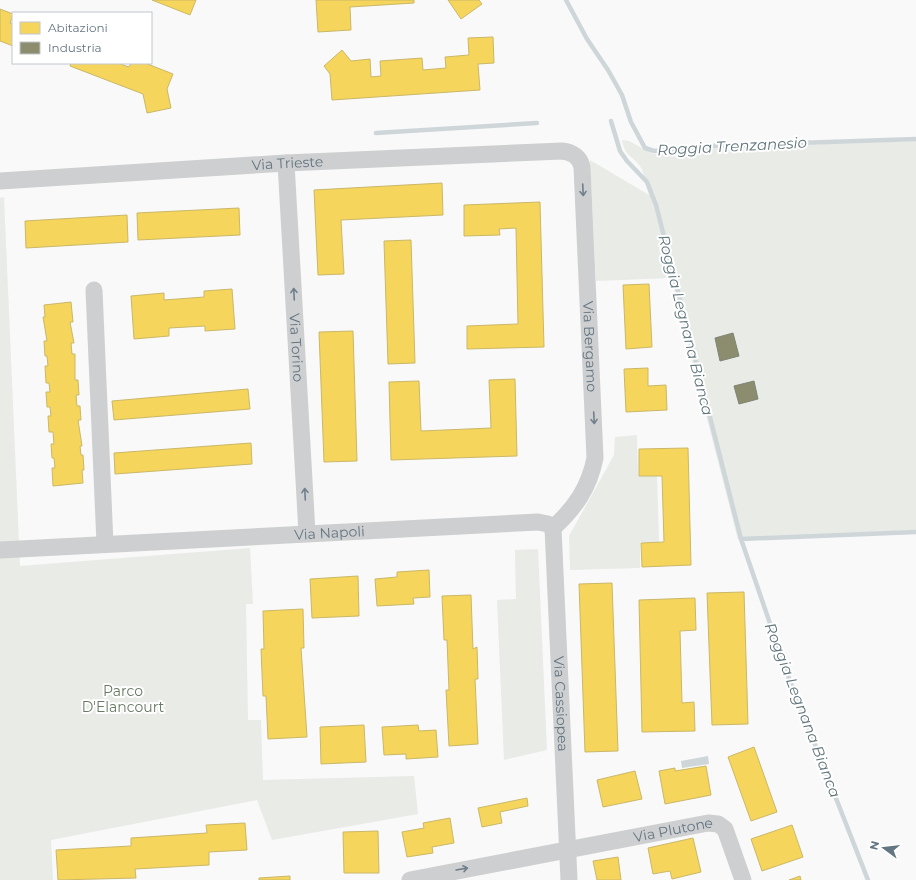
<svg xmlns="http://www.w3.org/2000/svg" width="916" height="880" font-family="Montserrat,sans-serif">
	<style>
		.green { fill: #e8ebe6 }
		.water { fill: #ced6d9 }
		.homes { fill: #f6d55c; stroke: #cab868 }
		.industry { fill: #8c8c6e; stroke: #808574 }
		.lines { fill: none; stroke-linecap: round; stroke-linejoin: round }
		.stream { stroke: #ced6d9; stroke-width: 4.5 }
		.minor { stroke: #cecfd0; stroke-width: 17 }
		.oneway { stroke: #707f8b }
		.labels { text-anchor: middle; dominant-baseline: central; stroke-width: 4; stroke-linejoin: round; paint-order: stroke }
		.street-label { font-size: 14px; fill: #657683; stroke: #fff }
		.park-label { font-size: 14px; fill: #687a64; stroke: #fff }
		.water-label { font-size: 15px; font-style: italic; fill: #60757c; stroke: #fff }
	</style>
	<rect width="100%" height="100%" fill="#f9f9f9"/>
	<path class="green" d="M622,140L629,141L653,154L707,148L916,141V533L738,540L671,278L596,281L590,160L649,195C646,186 645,174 640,166C631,154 626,158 622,140Z
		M4,197L20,566L250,548L253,604H246L248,720H261L263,780L414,776L418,814L272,840L257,800L51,840L53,880H0V198Z
		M637,435L638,476H657L659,542H640V568L570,570L569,536L614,455L615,437Z
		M538,549L547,750L504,760L497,600L516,599L515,550Z"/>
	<path class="water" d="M708,756L709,764L682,768L681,761Z"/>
	<path class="homes" d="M152,0H196L190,15Z
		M316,0H414V3L350,7L351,30L318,32Z
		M448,0H479L482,4L461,19Z
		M0,9L13,14L10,23L13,24V46L0,41Z
		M493,37L494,63L478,64L480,90L332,100L330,74L324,66L342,50L351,61L370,59L371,77L381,76L380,61L422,58L423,70L446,68L445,57L469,55L468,38Z
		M71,63H117L129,67L131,63H145L173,74L167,89L171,108L147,113L143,94L70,66Z
		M442,183L443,215L341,220L344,274L318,275L314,190Z
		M540,202L544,347L467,349V326L518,324L516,228L499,229L500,235L464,236V205Z
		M239,208L240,235L138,240L137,213Z
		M127,215L128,242L26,248L25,221Z
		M411,240L415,363L388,364L384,241Z
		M649,284L652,347L626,349L623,285Z
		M232,289L235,329L205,331V326L169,328V336L134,339L131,296L164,293V300L204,297V291Z
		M71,302L73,322H70L74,343H71L72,354H75V380H78L79,395H76L77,406H80L81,420H78L82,446H80L81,455H83L84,470H82L83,483L53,486L52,468H55L54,458H52L51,444H54L53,432H49L48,416H51L50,407H47L46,392H50L49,383H46L45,366H48L47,356H45L44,341H47L43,317H45L44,305Z
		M353,331L357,461L324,462L319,332Z
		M648,368V386L666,385L667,410L626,412L624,369Z
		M515,379L517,456L391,460L389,382L419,381L421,431L491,428L489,380Z
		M248,389L250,409L114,420L112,401Z
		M251,443L252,464L115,474L114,453Z
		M688,448L691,565L642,567L641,543L664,542L662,476H639V449Z
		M429,570L430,597L413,598L414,604L377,606L375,579L397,577V572Z
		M358,576L359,616L312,618L310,579Z
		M612,583L618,751L585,752L579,584Z
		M744,592L748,724L712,725L707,593Z
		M471,595L473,649L477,647L478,679H475L478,744L449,746L446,690H449L447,640H444L442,596Z
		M695,598L696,630L680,631L682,703L694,702L695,731L642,732L639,600Z
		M303,609L304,648H301L307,737L268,739L266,696H263L261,649H264L263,611Z
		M364,725L366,762L321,764L320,727Z
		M418,725L419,731L436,730L438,757L406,759V754L384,755L382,727Z
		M754,747L777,812L751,821L728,757Z
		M706,766L711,795L665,804L659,771L675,768V771Z
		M635,771L642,799L603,807L597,780Z
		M527,798L528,806L500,812L502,823L482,827L478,808Z
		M450,818L454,843L432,847L433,853L407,857L402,832L424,828L423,823Z
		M245,823L247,850L209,852V865L135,869L136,878L58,880L56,850L131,846V838L207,833L206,825Z
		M792,825L803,857L762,871L751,839Z
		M378,831L379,873H344L343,832Z
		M693,838L701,872L672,879L670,871L653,874L648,848Z
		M618,857L621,880H597L593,861Z
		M290,876V880H259V878Z
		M800,876L801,880H789Z"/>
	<path class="industry" d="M733,333L739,356L720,361L715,338Z
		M754,381L758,399L739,404L734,386Z"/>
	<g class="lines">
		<path class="stream" d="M566,0L587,39L608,70L622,95L631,122L645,148L654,151L707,146L916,139
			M611,121L620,151L627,161L647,182L656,205L741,539L787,673L868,880
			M376,133L537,123
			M741,539L916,532"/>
		<g class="minor">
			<path id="s1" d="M286,163L307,533"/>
			<path id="s2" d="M0,181L286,163L562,151C572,152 580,157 582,167L595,458C589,488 575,508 553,528"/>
			<path d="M94,290L105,544"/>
			<path id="s3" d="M553,528L569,880"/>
			<path id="s4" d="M0,550L538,522L548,524L553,528"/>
			<path id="s5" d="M410,880L708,823L718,824L725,829L743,880"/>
		</g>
	</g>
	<defs><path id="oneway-shaft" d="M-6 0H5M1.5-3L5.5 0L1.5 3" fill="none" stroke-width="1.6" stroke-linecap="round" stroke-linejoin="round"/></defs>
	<g class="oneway">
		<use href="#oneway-shaft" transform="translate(583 190) rotate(87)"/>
		<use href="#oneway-shaft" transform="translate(294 294) rotate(-93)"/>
		<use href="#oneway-shaft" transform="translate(594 418) rotate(87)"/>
		<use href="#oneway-shaft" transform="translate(305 494) rotate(-93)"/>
		<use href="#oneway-shaft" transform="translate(462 869) rotate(-10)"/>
	</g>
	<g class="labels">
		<g class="street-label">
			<text stroke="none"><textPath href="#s2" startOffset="288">Via Trieste</textPath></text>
			<text stroke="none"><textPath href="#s2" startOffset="770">Via Bergamo</textPath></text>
			<text stroke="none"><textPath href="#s1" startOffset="185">Via Torino</textPath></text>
			<text stroke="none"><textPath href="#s4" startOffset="330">Via Napoli</textPath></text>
			<text stroke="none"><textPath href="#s3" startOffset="176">Via Cassiopea</textPath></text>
			<text stroke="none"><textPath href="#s5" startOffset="268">Via Plutone</textPath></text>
		</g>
		<g class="park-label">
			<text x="123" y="691">Parco<tspan x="123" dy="16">D'Elancourt</tspan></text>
		</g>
		<g class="water-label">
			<text transform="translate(732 146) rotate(-3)">Roggia Trenzanesio</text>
			<text transform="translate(686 325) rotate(76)">Roggia Legnana Bianca</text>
			<text transform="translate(803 710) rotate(69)">Roggia Legnana Bianca</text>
		</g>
	</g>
	<rect x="12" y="12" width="140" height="52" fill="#ffffff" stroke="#c1c8cd"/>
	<rect x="20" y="22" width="20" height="12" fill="#f6d55c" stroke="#c1c8cd"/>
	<text x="48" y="32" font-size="12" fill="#657683">Abitazioni</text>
	<rect x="20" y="42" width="20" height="12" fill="#8c8c6e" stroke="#c1c8cd"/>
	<text x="48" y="52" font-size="12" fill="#657683">Industria</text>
	<g transform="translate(884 848) rotate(285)" stroke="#ffffff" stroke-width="3" paint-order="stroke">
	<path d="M0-3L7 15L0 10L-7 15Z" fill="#657683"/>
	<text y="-6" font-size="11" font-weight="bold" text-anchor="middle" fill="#657683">N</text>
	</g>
</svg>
